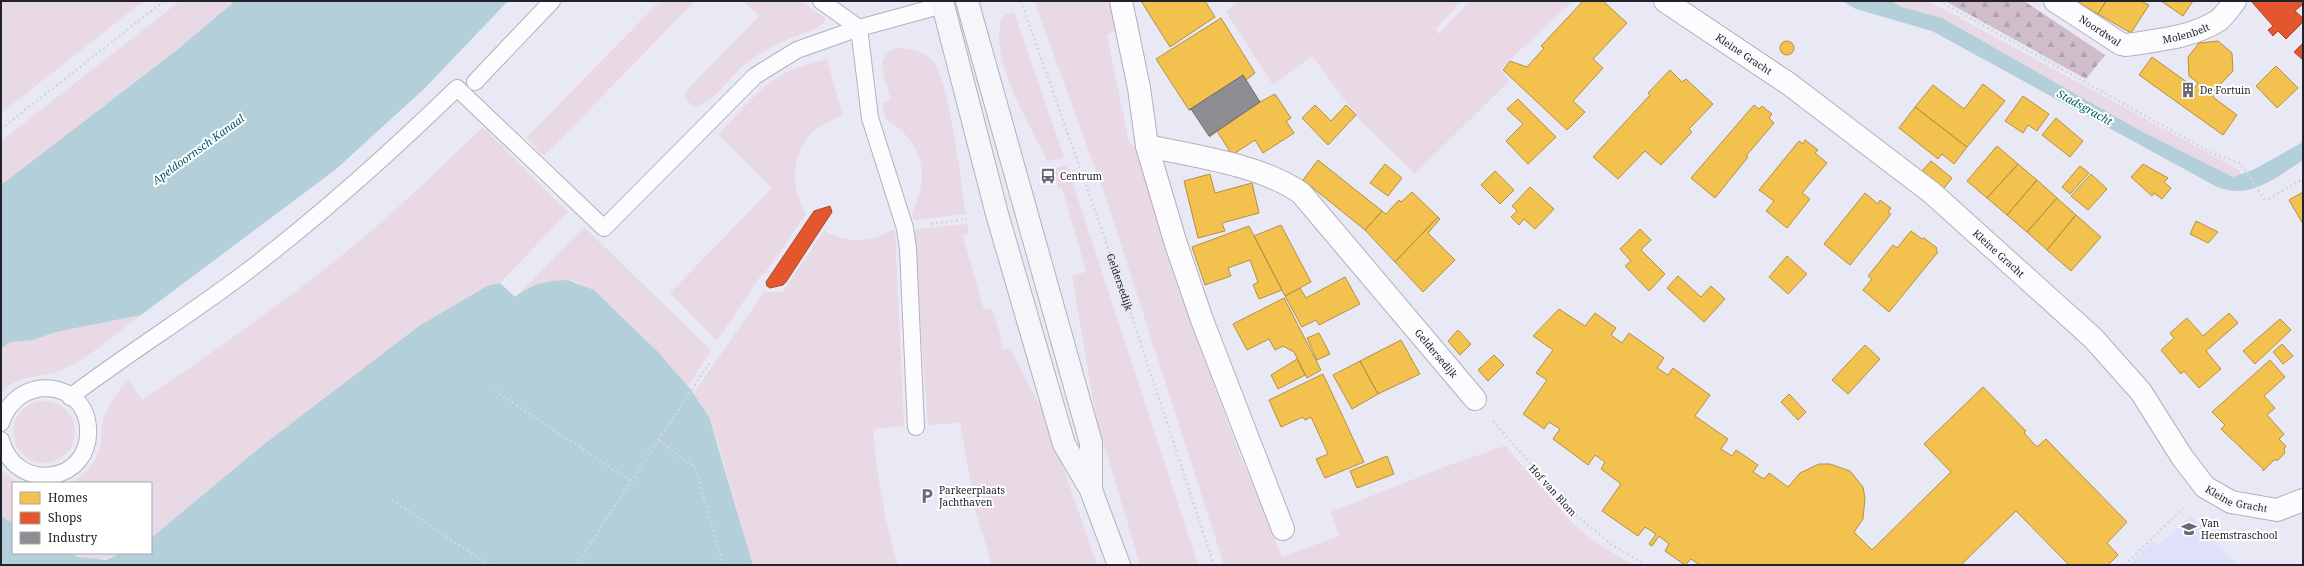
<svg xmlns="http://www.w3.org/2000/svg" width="2304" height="566" font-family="'Noto Serif',serif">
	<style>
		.built { fill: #dfe0f9 }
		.green { fill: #e9d9e4 }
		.forest { fill: url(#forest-firs) }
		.water { fill: #b2cfda }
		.homes { fill: #f2c14e; stroke: #b39144 }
		.shops { fill: #e4572e; stroke: #aa472d }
		.industry { fill: #8d8d92; stroke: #6d6d73 }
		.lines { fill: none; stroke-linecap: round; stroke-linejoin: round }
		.service-casing { stroke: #b1b1bb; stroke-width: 18 }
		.minor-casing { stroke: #b1b1bb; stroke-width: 24 }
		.secondary-casing { stroke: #b1b1bb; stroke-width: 24 }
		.path { stroke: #d5d5d9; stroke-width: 2.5; stroke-dasharray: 2 3; stroke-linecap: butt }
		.service { stroke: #fcfcfe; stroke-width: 16 }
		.minor { stroke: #fcfcfe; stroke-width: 22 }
		.secondary { stroke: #f4f6f9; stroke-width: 22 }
		.labels { text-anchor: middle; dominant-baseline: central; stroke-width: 4; stroke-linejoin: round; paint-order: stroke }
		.street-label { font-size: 10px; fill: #21222c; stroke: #fff }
		.poi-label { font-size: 10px; fill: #21222c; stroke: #fff; text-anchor: start }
		.water-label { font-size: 11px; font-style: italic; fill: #005b69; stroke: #fff }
	</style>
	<defs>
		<pattern id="forest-firs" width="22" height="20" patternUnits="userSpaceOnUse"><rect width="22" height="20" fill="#d0bdca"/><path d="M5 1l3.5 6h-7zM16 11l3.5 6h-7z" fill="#b2a2ae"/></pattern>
	</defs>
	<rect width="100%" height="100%" fill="#e9e9f5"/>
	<path class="built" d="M2190,516L2237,565H2129L2153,541L2158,546Z"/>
	<path class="green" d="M1,1H144L1,113Z
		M180,1H235L177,50L1,185V141Z
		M660,1H695L544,156L526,138Z
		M743,1H801L825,18V21L819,27C792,38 762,48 740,69C728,80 709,107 693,107L685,98L686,91L759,16Z
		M1034,1H1108L1112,6L1117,29L1107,35L1129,142L1138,149L1157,222L1177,286L1240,455L1282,557L1339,536L1331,512L1452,464L1505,446L1576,527L1597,543L1632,565H1224L1107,201Z
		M1239,1H1462L1435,29L1439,34L1470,1H1573L1500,69L1509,81L1415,174L1357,117L1312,56L1273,85L1226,12Z
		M1891,1H1929L2239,170L2242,175L2234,177L2220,172L2139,130L1942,18L1902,7Z
		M1014,12L1064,157L1048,162C1029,124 988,59 1002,17L1007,14Z
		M898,48C910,49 922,50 931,59C950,79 961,183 966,214L914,220L912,213C931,173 923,143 886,119L882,103L891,100C886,81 871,55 898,48Z
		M827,59L842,114C835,120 824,123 816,129C790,151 790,187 806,214L763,276L761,275L717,341L670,293L772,188L718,134C737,115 755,92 778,77C793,68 810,64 827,59Z
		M483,127L568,212L500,283L487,286L419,326L263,445L151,538V483H71C86,474 99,460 101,442C102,436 101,430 102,424C107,407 116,392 129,380L142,400C212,353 280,305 346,252C394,213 438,170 483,127Z
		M1067,165L1198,565H1140L1096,417L1072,276L1086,272L1062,188H1058L1052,169Z
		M967,224L969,234L963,236L984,310L992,308L1002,340L1000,341L1003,350L1010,348L1046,418L1097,565H992L976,513L960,423L928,425L914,234L917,229Z
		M584,227L711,350L688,387C669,365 594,278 568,280C554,281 529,293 515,297Z
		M895,229L904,426L873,429C877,475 884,520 898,565H753L718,443L694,393L764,292H782L824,231C852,244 868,243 895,229Z
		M141,315C116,333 91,357 62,370C42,379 16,373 1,394V349L10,342L33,340L56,332Z
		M13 432a31 31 0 1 1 62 0a31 31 0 1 1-62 0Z
		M1,470L18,483H13V523L1,516Z
		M70,553H120C104,561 87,562 70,553Z"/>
	<path class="forest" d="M1945,1H2024L2105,55L2086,79Z"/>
	<path class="water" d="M235,1H508L424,89L335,170L141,315L56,332L33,340L10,342L1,349V185L177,50Z
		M1842,1H1891L1902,7L1942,18L2139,130L2233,177L2253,170L2303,142V160C2275,178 2251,200 2217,187L1932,31L1856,9Z
		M568,280L594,290L658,352L691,390L709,417L753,565H1V516L13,523V553H70L78,557L106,560L120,553H151V538L263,445L419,326L487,286L500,283L515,297C535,283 544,281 568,280Z"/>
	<path class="homes" d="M1141,1H1205L1215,17L1170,47Z
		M1583,1H1603L1627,23L1593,59L1603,68L1573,101L1585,112L1567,130L1503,70L1510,61L1527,67L1544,48L1541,46Z
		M2076,1H2106L2098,14Z
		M2106,1H2141L2149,5L2131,33L2098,14Z
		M2161,1H2193L2183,16Z
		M1221,18L1255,73L1246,80L1243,75L1189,110L1156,59Z
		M2218,41L2232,53L2233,71L2213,92L2215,94L2213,97L2237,115L2223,135L2139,75L2152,57L2195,88L2198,83L2189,76L2188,57L2199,43Z
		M1780 48a7 7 0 1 1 14 0a7 7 0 1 1-14 0Z
		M2276,66L2298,88L2277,108L2256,86Z
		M1670,70L1682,82L1686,79L1713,104L1689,129L1692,132L1661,165L1645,151L1618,179L1593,157L1650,95L1648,93Z
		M1983,84L2005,101L1967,147L1915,107L1933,85L1964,109Z
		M1275,94L1291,118L1286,121L1294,133L1263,153L1255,140L1232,155L1217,131L1209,137L1260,102Z
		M2023,96L2049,114L2037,131L2028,125L2023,133L2005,121Z
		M1518,99L1556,137L1528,164L1506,141L1523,124L1507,109Z
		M1315,105L1331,121L1346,105L1356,115L1328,145L1302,118Z
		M1754,105L1759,109L1762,106L1772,114L1769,118L1774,123L1746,156L1748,157L1715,198L1691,178Z
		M1915,107L1967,147L1954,164L1942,154L1938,159L1899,128Z
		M2056,118L2083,141L2070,157L2042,135Z
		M1805,140L1818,150L1815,153L1827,163L1802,193L1810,199L1787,228L1766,211L1774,201L1759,190L1799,141L1803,144Z
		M1997,146L2018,164L1987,198L1967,181Z
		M1318,160L1382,211L1365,230L1303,180Z
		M1931,161L1952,178L1944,188L1922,171Z
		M1385,164L1402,178L1388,196L1370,183Z
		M2018,164L2037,180L2007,215L1987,198Z
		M2143,164L2168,178L2164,182L2171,188L2162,199L2154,193L2152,196L2131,177Z
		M2080,166L2089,173L2070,194L2062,187Z
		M1495,171L1514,190L1500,204L1481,185Z
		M1210,174L1215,193L1252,183L1259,213L1222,223L1225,231L1198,238L1184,181Z
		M2091,174L2107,189L2088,210L2071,196Z
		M2037,180L2057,198L2027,232L2007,215Z
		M1530,187L1554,209L1535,229L1524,219L1519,225L1511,217L1517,211L1512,206Z
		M1412,192L1438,217L1395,262L1365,230L1382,211L1386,214L1399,200L1401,202Z
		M2303,192V224L2289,200Z
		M1865,193L1878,204L1880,200L1891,208L1888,212L1891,214L1850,265L1824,244Z
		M2057,198L2076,215L2047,250L2027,232Z
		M2076,215L2101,237L2071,271L2047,250Z
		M1438,217L1440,219L1428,233L1455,260L1423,292L1395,262Z
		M2196,221L2218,232L2208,243L2190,234Z
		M1281,225L1311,282L1285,296L1254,236Z
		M1249,226L1282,290L1259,299L1253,285L1258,282L1250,260L1228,268L1231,276L1205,285L1192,247Z
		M1640,229L1651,240L1641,250L1665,274L1649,291L1625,266L1631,261L1620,249Z
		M1911,231L1922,239L1924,238L1937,248L1936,250L1938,252L1889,312L1863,290L1872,279L1868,276L1893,245L1897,248Z
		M1787,256L1807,274L1788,294L1769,277Z
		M1678,276L1701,297L1711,286L1725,299L1704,322L1667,288Z
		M1345,277L1360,304L1319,325L1316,320L1302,327L1285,296L1300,288L1306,298Z
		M1284,298L1321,370L1307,378L1294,352L1283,346L1275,350L1269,339L1247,350L1233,324Z
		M1559,309L1585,326L1595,313L1616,328L1611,335L1622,343L1629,333L1664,358L1657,368L1668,375L1673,368L1710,395L1695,416L1728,439L1721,449L1732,456L1736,450L1758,465L1753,472L1764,479L1769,473L1788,487L1800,473L1819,464H1830L1850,471L1863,487L1865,498L1863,519L1854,532L1872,550L1951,472L1924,444L1983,387L2026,431L2024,433L2037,447L2046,439L2127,522L2107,543L2118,555L2108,565H2069L2016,511L1961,565H1700L1691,559L1685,565L1665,551L1669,544L1659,536L1652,546L1649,544L1656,534L1645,527L1638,536L1602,511L1621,484L1601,469L1605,462L1595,455L1588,465L1553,439L1560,429L1549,422L1544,429L1523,414L1547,380L1536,373L1553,350L1533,336Z
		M2229,313L2238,323L2206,351L2221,369L2199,388L2184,371L2181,374L2161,350L2174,338L2170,333L2187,318L2203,336Z
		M2280,319L2291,330L2255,364L2243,351Z
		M1458,330L1471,344L1460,355L1448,341Z
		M1319,333L1330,354L1317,360L1307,338Z
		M1401,340L1420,374L1378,394L1360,361Z
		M2282,344L2293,356L2283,364L2273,352Z
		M1865,345L1880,359L1848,394L1832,380Z
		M1494,355L1504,365L1488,381L1478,370Z
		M1297,359L1305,375L1278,389L1271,375Z
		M2270,360L2285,377L2264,396L2275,408L2267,415L2284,434L2279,439L2286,446L2284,449L2285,453L2278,460H2274L2263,471V469L2221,429L2225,425L2212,412Z
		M1360,361L1378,394L1352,409L1333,375Z
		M1323,374L1364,462L1325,478L1316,459L1328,454L1311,417L1305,420L1303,417L1281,427L1269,400Z
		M1789,394L1806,412L1798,420L1781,402Z
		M1387,456L1394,474L1357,488L1350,471Z"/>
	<path class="shops" d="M2251,1H2303V4L2295,11L2303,18V22L2286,39L2278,31L2273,36L2268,30L2273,26Z
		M2303,43V60L2294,52Z
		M830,206L832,212L786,282L783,285L770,288L767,286L766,282L814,211Z"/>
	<path class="industry" d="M1243,75L1260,102L1209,136L1191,109L1189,110Z"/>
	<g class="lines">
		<defs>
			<path id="service" d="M821,1L859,28L943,5
				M475,82L552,1
				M70,397C127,354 188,316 245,273C320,216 390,153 457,88L604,228L755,76L797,50L859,28L870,118L905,228L908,249L916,427
				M1,423C18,371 86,381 88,428C92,483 16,495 1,440"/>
			<g id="minor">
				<path d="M1121,1L1139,88L1147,146L1175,241L1202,320L1283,529"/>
				<path id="s2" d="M1665,1L1789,84L1932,193L2093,338L2141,392L2182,457L2205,487L2231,502L2277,510L2303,500"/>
				<path id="s3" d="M2055,1L2121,44L2126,45C2158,40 2191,38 2219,20C2225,15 2230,7 2235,1"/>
				<path id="s4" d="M1147,146C1195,156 1261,165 1301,193L1475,399"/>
			</g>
			<path id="secondary" d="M942,1L997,214L1064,444L1091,490L1119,565
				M967,1L1091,443V489"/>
		</defs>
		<use href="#service" class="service-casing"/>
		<use href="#minor" class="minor-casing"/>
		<use href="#secondary" class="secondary-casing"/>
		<g class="path">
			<path id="s1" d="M1021,1L1124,293L1214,565"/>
			<path d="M1939,1L2214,154L2240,163L2264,199H2268L2303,179"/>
			<path d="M1,129L164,1"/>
			<path d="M931,224L967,219"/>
			<path d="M495,391L632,482"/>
			<path d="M1493,421L1575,514L1612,545L1646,565"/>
			<path d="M659,441L695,467L723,565"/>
			<path d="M392,500L488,565"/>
			<path d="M576,565L710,362"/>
			<path d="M2125,565L2183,508"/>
		</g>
		<use href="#service" class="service"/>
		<use href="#minor" class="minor"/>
		<use href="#secondary" class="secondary"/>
	</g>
	<defs>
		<symbol id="building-bare" viewBox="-9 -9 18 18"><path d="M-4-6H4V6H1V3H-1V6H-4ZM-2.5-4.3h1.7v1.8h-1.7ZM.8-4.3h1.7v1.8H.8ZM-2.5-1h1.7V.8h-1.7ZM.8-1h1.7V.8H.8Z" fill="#676872" stroke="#fff" stroke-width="2.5" paint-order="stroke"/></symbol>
		<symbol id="bus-bare" viewBox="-9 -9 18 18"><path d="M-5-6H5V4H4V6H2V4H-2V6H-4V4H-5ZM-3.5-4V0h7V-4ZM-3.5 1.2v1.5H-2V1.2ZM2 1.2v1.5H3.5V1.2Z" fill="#676872" stroke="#fff" stroke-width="2.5" paint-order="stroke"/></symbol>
		<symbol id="parking-bare" viewBox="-9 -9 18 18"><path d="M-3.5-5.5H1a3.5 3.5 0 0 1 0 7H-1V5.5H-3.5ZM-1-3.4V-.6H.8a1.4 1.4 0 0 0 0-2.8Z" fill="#676872" stroke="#fff" stroke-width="2.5" paint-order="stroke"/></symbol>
		<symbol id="school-bare" viewBox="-9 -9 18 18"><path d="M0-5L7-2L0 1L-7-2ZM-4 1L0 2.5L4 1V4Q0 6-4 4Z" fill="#676872" stroke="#fff" stroke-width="2.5" paint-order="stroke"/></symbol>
	</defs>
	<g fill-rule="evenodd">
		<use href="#building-bare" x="2177" y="79" width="22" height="22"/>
		<use href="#bus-bare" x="1037" y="165" width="22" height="22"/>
		<use href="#parking-bare" x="916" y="485" width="22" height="22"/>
		<use href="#school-bare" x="2178" y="518" width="22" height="22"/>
	</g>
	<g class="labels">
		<g class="street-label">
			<text stroke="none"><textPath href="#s3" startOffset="54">Noordwal</textPath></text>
			<text stroke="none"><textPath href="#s3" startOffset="145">Molenbelt</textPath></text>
			<text stroke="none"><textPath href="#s2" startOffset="95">Kleine Gracht</textPath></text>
			<text stroke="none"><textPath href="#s2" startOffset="419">Kleine Gracht</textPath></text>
			<text stroke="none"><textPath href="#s1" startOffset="298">Geldersedijk</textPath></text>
			<text stroke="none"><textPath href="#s4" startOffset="372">Geldersedijk</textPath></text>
			<text transform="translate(1553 490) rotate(48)">Hof van Blom</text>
			<text stroke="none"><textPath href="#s2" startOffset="767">Kleine Gracht</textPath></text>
		</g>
		<g class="poi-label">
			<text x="2200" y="90">De Fortuin</text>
			<text x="1060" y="176">Centrum</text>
			<text x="939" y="490">Parkeerplaats<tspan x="939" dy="12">Jachthaven</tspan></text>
			<text x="2201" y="523">Van<tspan x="2201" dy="12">Heemstraschool</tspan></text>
		</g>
		<g class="water-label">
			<text transform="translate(2085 107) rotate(29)">Stadsgracht</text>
			<text transform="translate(198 149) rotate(-36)">Apeldoornsch Kanaal</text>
		</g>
	</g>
	<rect width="2304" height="566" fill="none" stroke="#21222c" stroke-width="4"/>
	<rect x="12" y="482" width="140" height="72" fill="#ffffff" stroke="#a6a7ab"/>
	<rect x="20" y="492" width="20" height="12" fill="#f2c14e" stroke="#a6a7ab"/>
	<text x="48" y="502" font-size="12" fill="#21222c">Homes</text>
	<rect x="20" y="512" width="20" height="12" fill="#e4572e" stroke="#a6a7ab"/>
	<text x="48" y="522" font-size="12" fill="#21222c">Shops</text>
	<rect x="20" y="532" width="20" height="12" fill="#8d8d92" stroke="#a6a7ab"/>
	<text x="48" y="542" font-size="12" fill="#21222c">Industry</text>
</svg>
